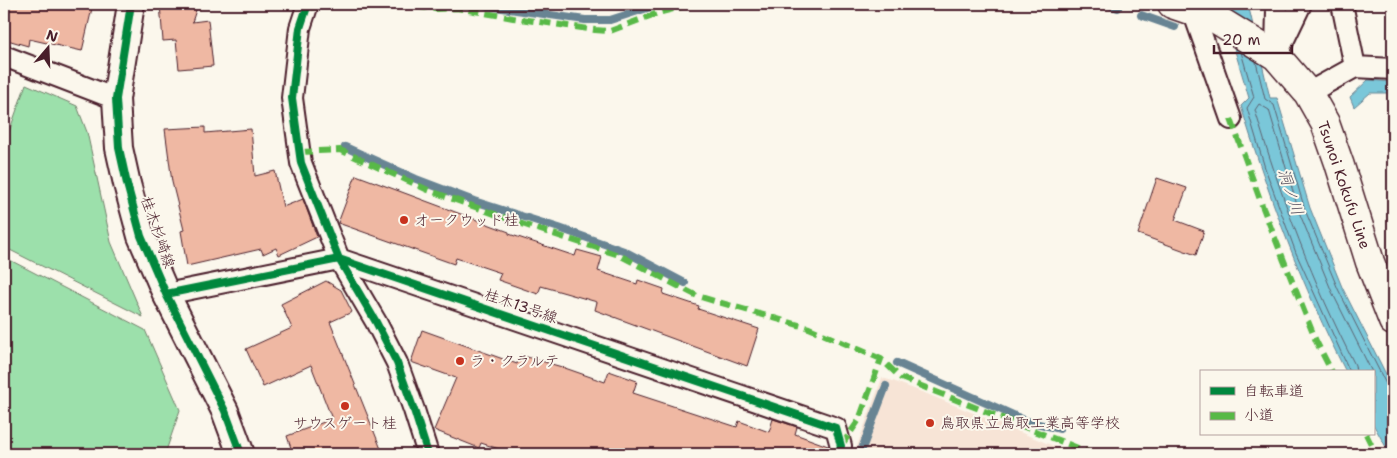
<svg xmlns="http://www.w3.org/2000/svg" width="1397" height="458" font-family="'Shantell Sans','Klee One',sans-serif">
	<style>
		.built { fill: #f7e4d6 }
		.green { fill: #9ce0ab; stroke: #73806b }
		.water { fill: #7ac7d9; stroke: #678493 }
		.lines { fill: none; stroke-linecap: round; stroke-linejoin: round }
		.shore { stroke: #5d6271; stroke-width: 1 }
		.stream { stroke: #678493; stroke-width: 8 }
		.building { fill: #efb8a3; stroke: #4a1f2b }
		.minor-casing { stroke: #4a1f2b; stroke-width: 24 }
		.tertiary-casing { stroke: #4a1f2b; stroke-width: 30 }
		.secondary-casing { stroke: #4a1f2b; stroke-width: 31 }
		.minor { stroke: #fbf7ec; stroke-width: 20 }
		.tertiary { stroke: #fbf7ec; stroke-width: 26 }
		.secondary { stroke: #fbf7ec; stroke-width: 28 }
		.quiet { stroke: #58b947; stroke-width: 6; stroke-dasharray: 12 6; stroke-linecap: butt }
		.cycleway-casing { stroke: #fbf7ec; stroke-width: 11 }
		.cycleway { stroke: #00873e; stroke-width: 8 }
		.poi-dot { fill: #c8321e; stroke: #fbf7ec; stroke-width: 2 }
		.labels { text-anchor: middle; dominant-baseline: central; stroke-width: 4; stroke-linejoin: round; paint-order: stroke }
		.street-label { font-size: 15px; fill: #4a1f2b; stroke: #fbf7ec }
		.poi-label { font-size: 15px; fill: #4a1f2b; stroke: #fbf7ec; text-anchor: start }
		.water-label { font-size: 16px; font-style: italic; fill: #58515f; stroke: #fbf7ec }
	</style>
	<rect width="100%" height="100%" fill="#fbf7ec"/>
	<filter id="ink" filterUnits="userSpaceOnUse"><feTurbulence type="fractalNoise" baseFrequency=".02" numOctaves="2"/><feDisplacementMap in="SourceGraphic" scale="10" xChannelSelector="R" yChannelSelector="G"/><feConvolveMatrix kernelMatrix="1 2 1 2 8 2 1 2 1" color-interpolation-filters="sRGB"/></filter>
	<g filter="url(#ink)">
		<path class="built" d="M882,378L893,381L927,394L1073,454H854Z"/>
		<path class="green" d="M26,84L77,106L87,132L111,242L143,317L4,247V146Z
			M4,257L145,330L180,410L165,454H4Z"/>
		<path class="water" d="M1221,4H1248L1270,98H1277L1310,208L1342,287L1393,388V454H1390L1373,424V372H1346C1302,286 1269,198 1241,106L1249,98Z
			M1368,80L1393,82V93H1370L1354,107L1350,97Z"/>
		<g class="lines">
			<path class="shore" d="M1241,52L1254,97L1247,108L1265,168L1296,253L1350,372
				M1256,62L1265,99L1274,105L1305,210L1338,289L1387,386L1393,389
				M1356,372L1355,365C1313,283 1281,198 1255,110L1259,104L1269,110L1299,212L1332,292L1372,372"/>
			<path class="stream" d="M474,4L585,20H610L660,4
				M1107,4L1118,8
				M1141,15L1175,27
				M345,147L416,179L474,201L559,228L624,251L685,283
				M897,363L1024,420L1059,429
				M860,454L886,386"/>
		</g>
		<path class="building" d="M4,4H93L82,51L29,39L28,46L4,39Z
			M160,4H198L192,22L208,20L213,66L179,69L176,40L163,41Z
			M205,127V133L251,129L255,176L275,171L283,207L303,199L317,237L279,255L276,248L263,254L261,249L187,266L181,231L184,230L172,182L165,129Z
			M356,175L509,232V234L575,256L577,250L602,257L598,271L637,284L638,280L664,289L663,294L699,306L698,309L759,329L747,366L595,310L597,302L541,286L538,294L498,280L501,273L456,258L454,264L338,223Z
			M1157,178L1187,188L1175,220L1204,231L1196,255L1138,234Z
			M326,281L341,290L352,312L330,322L383,454H293L287,436L332,419L311,365L263,387L246,349L292,328L281,304Z
			M422,330L517,364L520,355L562,367L605,382L609,371L637,381L633,393L737,427L739,421L769,432L773,419L797,427L795,434L828,446L826,454H520L509,451L508,452L481,443L479,448L434,430L456,378L411,362Z"/>
		<g class="lines">
			<defs>
				<path id="minor" d="M308,4L300,28L292,98L301,163L339,259L376,322L397,363L414,410L428,454
					M1193,4V11L1231,119
					M1275,4L1277,10L1276,49
					M1342,4L1355,67
					M4,56L116,99
					M1276,56L1301,4
					M1308,93L1355,67L1393,69
					M166,294L339,259L836,428L841,446L838,454"/>
				<path id="tertiary" d="M131,4L116,99L119,148L127,184L141,236L166,294L225,411L241,454"/>
				<path id="secondary" d="M1172,4L1216,19L1276,56L1308,93L1325,123L1339,163L1370,262L1393,321"/>
			</defs>
			<use href="#minor" class="minor-casing"/>
			<use href="#tertiary" class="tertiary-casing"/>
			<use href="#secondary" class="secondary-casing"/>
			<use href="#minor" class="minor"/>
			<use href="#tertiary" class="tertiary"/>
			<use href="#secondary" class="secondary"/>
			<path class="quiet" d="M397,4L435,9L457,8L513,18L595,30L610,31L658,13L693,4
				M307,8L339,4
				M1231,119L1263,208L1316,341L1332,372
				M300,152L340,150L428,190L525,225L619,255L697,296L809,328L881,359L901,378L1093,454
				M1366,434L1376,454
				M841,446L859,420L881,359"/>
			<defs>
				<path id="cycleway" d="M131,4L116,99L119,148L127,184L141,236L166,294L225,411L241,454
					M308,4L300,28L292,98L301,163L339,259L376,322L397,363L414,410L428,454
					M166,294L339,259L836,428L841,446L838,454"/>
			</defs>
			<use href="#cycleway" class="cycleway-casing"/>
			<use href="#cycleway" class="cycleway"/>
		</g>
	</g>
	<g class="poi-dot">
		<circle cx="404" cy="220" r="5"/>
		<circle cx="460" cy="361" r="5"/>
		<circle cx="345" cy="406" r="5"/>
		<circle cx="930" cy="423" r="5"/>
	</g>
	<g class="labels">
		<g class="street-label">
			<text transform="translate(1344 185) rotate(71)">Tsunoi Kokufu Line</text>
			<text transform="translate(158 232) rotate(71)">桂木杉崎線</text>
			<text transform="translate(521 306) rotate(19)">桂木13号線</text>
		</g>
		<g class="poi-label">
			<text x="414" y="220">オークウッド桂</text>
			<text x="470" y="361">ラ・クラルテ</text>
			<text x="345" y="423" text-anchor="middle">サウスゲート桂</text>
			<text x="940" y="423">鳥取県立鳥取工業高等学校</text>
		</g>
		<g class="water-label">
			<text transform="translate(1291 192) rotate(72)">洞ノ川</text>
		</g>
	</g>
	<rect width="1397" height="458" fill="none" stroke="#fbf7ec" stroke-width="20"/>
	<rect x="10" y="10" width="1377" height="438" fill="none" stroke="#4a1f2b" stroke-width="2" filter="url(#ink)"/>
	<rect x="1200" y="370" width="175" height="65" fill="#fbf7ec" stroke="#b4a19f"/>
	<rect x="1210" y="387" width="25" height="8" fill="#00873e" stroke="#b4a19f"/>
	<text x="1244" y="396" font-size="15" fill="#4a1f2b">自転車道</text>
	<rect x="1210" y="412" width="25" height="8" fill="#58b947" stroke="#b4a19f"/>
	<text x="1244" y="420" font-size="15" fill="#4a1f2b">小道</text>
	<g transform="translate(48 48) rotate(19)" stroke="#fbf7ec" stroke-width="4" paint-order="stroke">
	<path d="M0-4L9 19L0 12L-9 19Z" fill="#4a1f2b"/>
	<text y="-8" font-size="14" font-weight="bold" text-anchor="middle" fill="#4a1f2b">N</text>
	</g>
	<path d="M1214 45v8h78v-8" fill="none" stroke="#4a1f2b" stroke-width="2.5"/>
	<text x="1222" y="45" font-size="15" fill="#4a1f2b" stroke="#fbf7ec" stroke-width="4" paint-order="stroke">20 m</text>
</svg>
